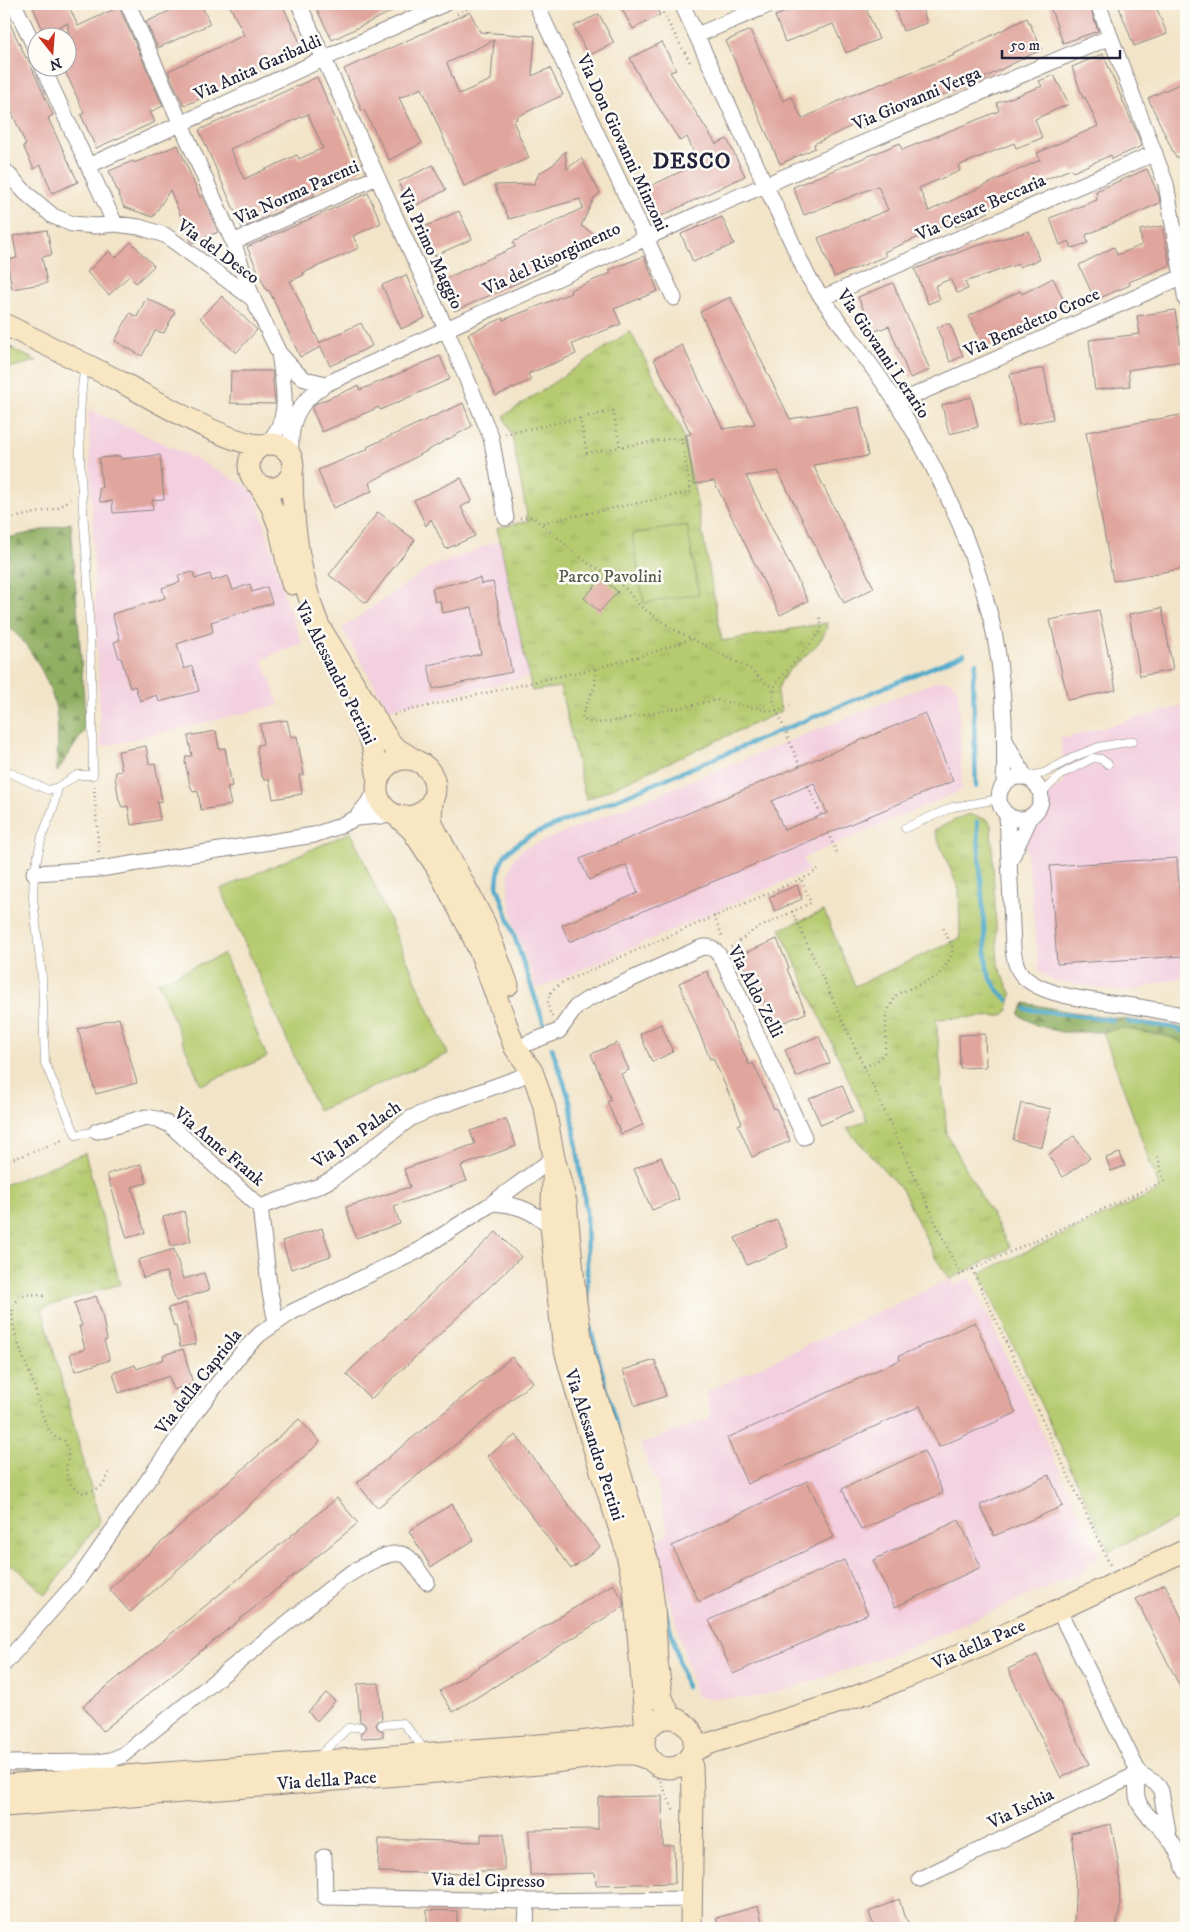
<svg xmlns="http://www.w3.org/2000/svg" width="1190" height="1932" font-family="'IM FELL DW Pica',serif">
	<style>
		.built { fill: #f3cfdf }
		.grass { fill: url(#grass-tufts); stroke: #6c7655 }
		.forest { fill: url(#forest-firs); stroke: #59684e }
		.pitch { fill: #b6cb6f; stroke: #6c7655 }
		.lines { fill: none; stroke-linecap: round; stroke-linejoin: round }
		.stream { stroke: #4ca8ca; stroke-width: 4.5 }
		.building { fill: #e0a59d; fill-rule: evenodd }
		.lane-casing { stroke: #8a8382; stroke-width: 9 }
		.street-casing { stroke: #8a8382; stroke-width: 17 }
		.secondary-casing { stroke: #8a8382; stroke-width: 23 }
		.path { stroke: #8a8382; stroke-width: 2.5; stroke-dasharray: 1 4; stroke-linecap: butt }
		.lane { stroke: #fff; stroke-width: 8 }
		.street { stroke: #fff; stroke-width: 15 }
		.secondary { stroke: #f9e7c3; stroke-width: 21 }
		.labels { text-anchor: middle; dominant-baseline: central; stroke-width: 5; stroke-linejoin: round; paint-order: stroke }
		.street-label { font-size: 18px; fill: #22223b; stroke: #fdfcf7 }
		.park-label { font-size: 18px; fill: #565d4d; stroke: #fdfcf7 }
		.district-label { font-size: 22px; font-weight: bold; letter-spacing: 1px; fill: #22223b; stroke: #fdfcf7 }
	</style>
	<defs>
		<pattern id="grass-tufts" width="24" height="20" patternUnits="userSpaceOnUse" patternTransform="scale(1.25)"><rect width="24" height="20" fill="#b6cb6f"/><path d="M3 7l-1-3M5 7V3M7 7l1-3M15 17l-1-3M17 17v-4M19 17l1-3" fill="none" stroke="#9cae61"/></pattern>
		<pattern id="forest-firs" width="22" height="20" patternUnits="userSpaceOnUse" patternTransform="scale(1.25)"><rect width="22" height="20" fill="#90af62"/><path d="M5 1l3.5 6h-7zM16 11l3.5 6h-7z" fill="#758e52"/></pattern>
	</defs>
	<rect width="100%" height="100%" fill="#fdfcf7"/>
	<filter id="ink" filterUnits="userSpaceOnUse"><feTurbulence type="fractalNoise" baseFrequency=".02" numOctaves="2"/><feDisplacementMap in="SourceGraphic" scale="10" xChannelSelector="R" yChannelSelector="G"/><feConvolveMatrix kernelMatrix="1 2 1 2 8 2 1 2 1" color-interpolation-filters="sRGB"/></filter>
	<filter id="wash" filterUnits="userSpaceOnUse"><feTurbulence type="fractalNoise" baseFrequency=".0096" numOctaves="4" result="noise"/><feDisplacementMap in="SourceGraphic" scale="20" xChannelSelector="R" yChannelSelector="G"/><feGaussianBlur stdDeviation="1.12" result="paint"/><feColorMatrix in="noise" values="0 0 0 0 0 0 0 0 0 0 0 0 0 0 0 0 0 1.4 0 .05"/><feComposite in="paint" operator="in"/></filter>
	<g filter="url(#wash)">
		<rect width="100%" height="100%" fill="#f2e4c8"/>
		<path class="built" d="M88,409L182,452L247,486L253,492L260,508L286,602L302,643L262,659L279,705L101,747Z
			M501,540L530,677L388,709L342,628L429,568Z
			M940,680L951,682L958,690L962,790L803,858L808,871L537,989L514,925L508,892L509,873L515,857L523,849Z
			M1186,705V976L1128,992L1054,981L1039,971L1025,837L1038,816L1049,793L1065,782L1061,739Z
			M970,1278L1099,1556L1086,1562L1088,1569L907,1649L786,1690L750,1698H707L696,1696L654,1544L668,1532L656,1480L650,1470L641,1444L711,1418L706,1392L950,1279L953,1286Z"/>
		<path class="grass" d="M630,331L681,428L695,492L722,641L827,623C825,657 760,670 782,711L586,800L560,687L532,691L497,528L528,521L512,436L504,416Z
			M4,345L37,361L4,369Z
			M968,814L988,820L991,825L998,965L1012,995L1007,1012L1001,1016L936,1019L947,1134L1010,1248L950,1279L936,1259L903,1191L847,1129L867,1120L780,929L824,911L855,986L960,938L959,890L934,830Z
			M85,1153L120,1284L42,1308L100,1521L46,1595L12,1564L4,1571V1185Z"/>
		<path class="forest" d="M71,523L86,728L57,772C57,754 59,727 56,710C51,683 28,638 4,624V539Z
			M1025,1003L1066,1011L1174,1026L1186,1029V1044L1170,1037L1120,1028L1103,1032H1061L1036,1025L1019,1015Z"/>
		<path class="pitch" d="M687,525L699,594L644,603L632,534Z
			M351,832L448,1054L318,1111L221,889Z
			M224,954L267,1057L201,1085L158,982Z
			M1120,1028L1170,1037L1186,1044V1515L1109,1551L980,1273L1160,1190L1103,1032Z"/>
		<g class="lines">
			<path class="stream" d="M976,787L973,680L976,663
				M977,822L987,968C991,982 997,990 1008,1000
				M1026,1009L1113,1020
				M1128,1022L1171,1027L1186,1033
				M544,1024L497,885C499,855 505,852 529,836L964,654
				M552,1048L570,1101L586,1210L588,1319L618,1432
				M663,1601L686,1687"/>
		</g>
		<g id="blocks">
			<path class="building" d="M32,4H68L78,26L119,7L163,106L150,112L155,122L96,148L81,115L84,113L64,68H68V23L44,33Z
				M184,4H201L210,24L158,48L146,22Z
				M229,4H282L304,51L184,106L168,71L244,35Z
				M314,4H407L332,40Z
				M619,4H654L660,15L633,29Z
				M806,4H864L879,39L846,53L833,24L785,42L775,16Z
				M893,4H920L927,23L903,31Z
				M1049,4H1089L1098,31L1063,43Z
				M1129,4H1155L1167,34L1134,46L1119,7Z
				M4,11L26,58L27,57L53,115L48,118L78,182L52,193L41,165L34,169L23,146L26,145L4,94Z
				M470,12L480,32L535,36L532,76L550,68L563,95L516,117L517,119L513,121L529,158L464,186L422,88L399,98L422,143L389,160L364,110L362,111L344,69ZM494,40L491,80L459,94L447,63Z
				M599,14L614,43L588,56L574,26Z
				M1027,18L1042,49L970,85L903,110L860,129L858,123L814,144L815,148L780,164L726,41L750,30L783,101L792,97L802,119L847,97L955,55L954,54Z
				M662,42L676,70L670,72L716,144L727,139L745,176L657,218L644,189L699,163L687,137L680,141L642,82L630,58Z
				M1103,54L1142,146L1112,159L1111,155L1073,172L1071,169L1024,188L1026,192L987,209L989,212L956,227L954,222L884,252L886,256L834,277L818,238L888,210L878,186L804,215L793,187L900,143L902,150L999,111L997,103L1042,86L1039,81L1054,75L1069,104L1035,119L1042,138L1016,148L1014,143L958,166L960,171L919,188L929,211L1040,160L1037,153L1098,126L1085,97L1083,98L1072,67Z
				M317,77L359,171L313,192L315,195L242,228L199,130ZM308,114L323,148L299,159L297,155L244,179L230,149Z
				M1186,81V153L1176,158L1148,98Z
				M178,145L200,197L202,196L218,232L192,243L170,190L153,217L124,207L109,171L133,161L134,163Z
				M565,151L567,169L581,158L600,193L594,198L581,226L603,240L554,262L555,266L455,311L442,280L515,247L513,242L583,208L580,199L509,219L494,185L534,184L539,173L553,165Z
				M433,165L446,190L415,206H410L398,182Z
				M1147,169L1159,196L1160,203L1086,235L1088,243L1072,248L1069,241L1060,245L1050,218L1097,200L1096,191Z
				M368,193L381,223L353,236L359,248L303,273L304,275L290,281L320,344L319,343L361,323L372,346L330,366L321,347L300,357L269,290L267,291L247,247Z
				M459,211L472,239L434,256L422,228Z
				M722,217L734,244L693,262L681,234Z
				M1162,226L1170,265L1129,282L1130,285L1095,300L1079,265L1114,247L1117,255L1142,245L1140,230Z
				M47,230L52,255L42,257L47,283L12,289L7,260L17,258L13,236Z
				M1029,231L1039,260L1019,267L1018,264L965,282L968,289L957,293L950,279L935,286L940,299L928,304L915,269L973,247Z
				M131,242L154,266L136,283L129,276L109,295L87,272L109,251L115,258Z
				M644,256L658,291L614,309L621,324L572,344L576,354L528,374L531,380L496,396L468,334L503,318V320L571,293L570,290L611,273L609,270Z
				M406,275L425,318L401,329L382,285Z
				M1053,278L1066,305L1035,320L1037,323L985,349L969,316L1020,291L1022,294Z
				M893,283L930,370L910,378L889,326L873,332L858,297Z
				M222,296L257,330L236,353L200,318Z
				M730,297L790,419L859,407L868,456L813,465L874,588L844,603L778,471L746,476L808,601L780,615L714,481L694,484L686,435L691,434L654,359L682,345L723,429L755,424L700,312Z
				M146,298L175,312L164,333L155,331L142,356L115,341L130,313L137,317Z
				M1175,310L1183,361L1128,370L1130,386L1095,390L1089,340L1140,334L1137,316Z
				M945,324H950L963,356L950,362L937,328Z
				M440,356L450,379L380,410L379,407L322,432L312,409L315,404L358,386L360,390Z
				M1044,368L1053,419L1019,425L1010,374Z
				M231,371H272L275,404L230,403Z
				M971,397L978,427L949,434L942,405Z
				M463,403L472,426L369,483L372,491L333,508L318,470L368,449L367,447Z
				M1186,414V568L1113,581L1086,432Z
				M160,455L164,499L152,500L153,510L113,513L112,501L100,502L99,488H102L99,458L120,456L121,459Z
				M461,478L472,501L461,507L475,536L446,549L431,519L426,526L414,500Z
				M378,512L415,540L366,603L329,575Z
				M193,572L195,579L210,574L212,581L228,576L233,590L250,584L252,592L267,587L272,603L211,622L213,632L177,644L184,669L192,666L199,691L159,702L157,695L140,701L135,686L130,688L121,658H119L114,642L120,640L112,614L165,598L162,588L180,582L178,576Z
				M480,578L481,584L493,582L512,672L433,689L428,665L481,654L472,607L442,613L440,601L435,602L432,588Z
				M602,578L618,592L599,612L584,598Z
				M1162,608L1173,670L1140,676L1129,614Z
				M1099,610L1116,690L1068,700L1050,620Z
				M925,713L953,781L569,942L562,925L638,893L626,865L589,880L580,859ZM814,783L827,813L784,830L772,801Z
				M287,720L291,737L297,736L304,775H299L302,794L273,799L269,779L264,780L261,774L257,751L258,745L263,744L260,724Z
				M216,731L219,749L225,748L232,786L227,787L231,805L201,810L198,791L193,792L190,785L185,762L186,756H192L188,736Z
				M146,746L149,764L155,763L162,801L157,802L160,820L131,825L128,806L122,807L119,800L115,777L116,772L122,771L118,751Z
				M1177,858L1184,956L1057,964L1050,866Z
				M797,885L802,899L775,911L769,897Z
				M777,939L789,968L787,969L806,1013L775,1026L756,983L753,984L740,955Z
				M707,971L749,1065L753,1063L774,1109L776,1108L790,1141L752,1157L738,1125L742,1123L713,1058L710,1059L679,983Z
				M119,1018L137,1083L96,1094L78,1029Z
				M661,1024L673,1052L652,1062L640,1034Z
				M985,1034L986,1067L960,1068L959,1035Z
				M819,1036L830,1063L796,1077L785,1050Z
				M617,1043L629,1070L621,1074L643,1125L621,1134L607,1102L611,1100L591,1054Z
				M842,1085L853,1111L821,1125L809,1099Z
				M1021,1103L1051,1109L1042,1147L1013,1140Z
				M506,1119L516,1146L461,1166L467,1181L394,1206L400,1224L356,1238L346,1207L410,1187L404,1169L475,1144L470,1131Z
				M1074,1136L1090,1158L1063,1177L1048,1155Z
				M1120,1153L1125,1166L1111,1171L1106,1158Z
				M661,1157L679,1199L652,1210L634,1169Z
				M141,1164L147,1183L132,1187L145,1233L127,1238L107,1174Z
				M184,1211L191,1241L171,1246L163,1217Z
				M777,1220L788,1247L747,1265L735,1238Z
				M322,1228L331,1256L291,1269L282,1241Z
				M496,1232L521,1257L371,1399L346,1374Z
				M174,1249L183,1279L204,1273L209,1290L176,1301L166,1272L143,1278L138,1260Z
				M96,1296L102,1314L107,1340L104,1341L110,1360L75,1371L70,1354L85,1349L79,1326H82L74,1303Z
				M186,1303L196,1344L180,1347L176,1326H174L168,1308Z
				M975,1322L1016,1413L939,1447L920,1406L747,1484L727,1438L900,1360L899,1356Z
				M183,1349L193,1384L173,1390L169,1376L119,1393L113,1373L135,1365L137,1369L164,1359L163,1355Z
				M512,1357L533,1382L377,1508L357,1483Z
				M655,1360L666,1396L635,1406L623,1370Z
				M299,1419L320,1442L130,1612L109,1589Z
				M516,1435L600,1547L571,1569L487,1456Z
				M924,1451L943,1493L861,1530L842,1489Z
				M1049,1475L1063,1506L994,1536L980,1505Z
				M807,1481L834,1537L699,1602L672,1546Z
				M337,1498L358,1523L103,1731L83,1706Z
				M452,1504L474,1540L431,1567L409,1531Z
				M959,1520L981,1567L895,1607L873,1560Z
				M844,1560L868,1614L733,1674L709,1620Z
				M613,1584L623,1599V1607L453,1712L440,1691Z
				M1165,1584L1186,1627V1699L1136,1599Z
				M1037,1655L1089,1764L1061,1778L1008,1669Z
				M379,1683L382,1719L378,1721L376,1725L378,1729L383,1731V1737L361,1738L360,1733L364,1731L366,1727L364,1723L360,1721L357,1684Z
				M326,1693L335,1701L317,1721L308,1712Z
				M662,1796L663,1846H674L675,1883L596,1885L595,1873L530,1875L529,1830L598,1829V1797Z
				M1111,1824L1119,1866L1120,1908L1116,1928H1074L1076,1864L1071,1833Z
				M481,1834H504V1871H474V1874L378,1872L379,1839L481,1842Z
				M899,1899L904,1916L912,1928H874L869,1912Z
				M758,1906L764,1928H719L716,1918Z
				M427,1910L457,1911V1928H427Z"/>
		</g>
	</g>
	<g filter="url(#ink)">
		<use href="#blocks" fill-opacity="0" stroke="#8a8382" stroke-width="1"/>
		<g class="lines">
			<defs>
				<path id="lane" d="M85,366C74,429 83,502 87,566C91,636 92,705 93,775H77L58,787L53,809L42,836L34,873L33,898L42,978L45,1063L76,1135L97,1131
					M4,766L8,772L48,790L58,787
					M1025,777L1044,773L1076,756L1099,747L1133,741
					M1041,793L1062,774L1093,758L1101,759L1108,764
					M905,828L953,807L1000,799
					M382,1725L403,1723L425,1750
					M319,1756L348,1728L360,1727"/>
				<path id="street" d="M14,4L38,54
					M128,4L233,242L253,299
					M299,4L446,329L491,437L506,518
					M536,4L674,298
					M682,4L807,275C835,320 870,360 898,405C939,471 973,544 991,619C1004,673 1006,730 1004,785
					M1098,4L1166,184L1186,300
					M697,35L771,4
					M43,68L115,224
					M88,166L444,4
					M4,170L27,194L53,216L72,224L96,226L115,224L139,227L165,235L253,299L279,353L298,374L305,379L326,384
					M233,242L377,177
					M822,298L1155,153
					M897,403L1186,275
					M267,443C293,419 283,385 279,353
					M291,455C289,421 297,403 326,384L714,207L1110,37
					M1006,742L1025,777
					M999 798a21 21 0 1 1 42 0a21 21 0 1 1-42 0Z
					M1007,814L1013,948C1014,958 1016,969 1023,976C1046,999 1103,1001 1133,1006C1151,1009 1169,1012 1186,1016
					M356,818L376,793
					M1011,859L1031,816
					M34,873L100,869L314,835L337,827L356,818L394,815
					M528,1043L559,1031L576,1007L588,999L700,948C714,944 719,954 725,965L804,1137
					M97,1131L146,1117L157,1119L170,1125L260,1207L270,1293L276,1322
					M493,1203C519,1205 530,1210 551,1226
					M260,1207L319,1186L332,1179L411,1118L432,1109L518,1078L532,1071
					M1058,1609L1139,1773L1157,1784L1161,1791L1169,1838
					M4,1664L78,1580L197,1410L243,1351L260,1334L292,1312L418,1251L488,1206L554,1158
					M4,1763L97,1762L111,1760L123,1755L343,1578C357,1570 392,1545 408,1557C415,1563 421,1575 427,1582
					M1139,1773C1129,1809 1149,1812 1168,1837C1176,1846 1181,1861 1186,1872
					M324,1857L325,1897L527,1901L691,1899
					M920,1879L1139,1773
					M526,1928L527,1901"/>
				<path id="secondary" d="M4,324C44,344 84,363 123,383C155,400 229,445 262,445
					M249 466a22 22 0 1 1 44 0a22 22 0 1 1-44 0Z
					M292,472C292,523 300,580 319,626L387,738L394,747L415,760
					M259,485L270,503L279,526L292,584
					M359,715L372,744L378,778
					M377 788a29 29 0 1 1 58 0a29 29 0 1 1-58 0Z
					M432,802L431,822L485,924L508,985
					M398,817L412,830L436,866L470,930L482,957L515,1048L532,1071L545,1109L554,1158L566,1202L576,1303L584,1357L648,1562L654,1606L657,1660L662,1698L671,1718
					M644 1743a25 25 0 1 1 50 0a25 25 0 1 1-50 0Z
					M693,1751L708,1744C769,1724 832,1707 892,1683C992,1643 1089,1595 1186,1550
					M689,1757L692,1767L693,1796L691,1928
					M4,1785L579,1742L622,1737L646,1731L634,1586L625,1546L581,1408L563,1343L551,1226L554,1158
					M4,1806L539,1764L616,1754H634L649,1759"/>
			</defs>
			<use href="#lane" class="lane-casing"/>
			<use href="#street" class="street-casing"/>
			<use href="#secondary" class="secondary-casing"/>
			<path class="path" d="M658,4L691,64
				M457,14L478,4
				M4,350L11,348
				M580,418L587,453L620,447
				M505,434L613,411L620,447L681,437L691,492L541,523
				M520,518L533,517L586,562L604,572L624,587L640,606L673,629L750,669L767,684L774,687
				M4,520L58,508L70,499
				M596,669L595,685L582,715L584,720L593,723L609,722L717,700L774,712L790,705
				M394,715L401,712L596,668L648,654L691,639
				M800,766L774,704L773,693L776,683L820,632L822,627L819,615
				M94,786L99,855
				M808,786L821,815
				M828,833L838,855
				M792,911L960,1275L1164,1181L1157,1153
				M714,916L722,936
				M731,947L754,930L811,903L801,879
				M552,1017C545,1002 547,993 561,983L810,875L818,869
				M864,1067L877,1061L884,1053L886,1043V1014L897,994L937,977L950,959L953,949L942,925
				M4,1161L22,1156L65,1139
				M972,1269L1111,1567
				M44,1296L31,1294L19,1297C17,1300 14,1304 13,1308C9,1328 26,1363 33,1382C38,1397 42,1421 51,1433C54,1437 59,1439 64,1440C76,1461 53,1475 82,1493C100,1489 104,1488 110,1469
				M652,1776L660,1780L674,1811"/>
			<use href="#lane" class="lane"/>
			<use href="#street" class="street"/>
			<use href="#secondary" class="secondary"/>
		</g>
	</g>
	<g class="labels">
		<g class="street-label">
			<text transform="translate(258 68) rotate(-24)">Via Anita Garibaldi</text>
			<text transform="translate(917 99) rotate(-23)">Via Giovanni Verga</text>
			<text transform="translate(622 143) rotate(65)">Via Don Giovanni Minzoni</text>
			<text transform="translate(297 193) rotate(-24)">Via Norma Parenti</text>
			<text transform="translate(981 208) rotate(-24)">Via Cesare Beccaria</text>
			<text transform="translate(430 249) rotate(65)">Via Primo Maggio</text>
			<text transform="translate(218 252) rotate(36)">Via del Desco</text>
			<text transform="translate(552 259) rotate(-25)">Via del Risorgimento</text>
			<text transform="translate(1032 323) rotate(-24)">Via Benedetto Croce</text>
			<text transform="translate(883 354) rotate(56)">Via Giovanni Lerario</text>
			<text transform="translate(335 673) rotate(63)">Via Alessandro Pertini</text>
			<text transform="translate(755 992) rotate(63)">Via Aldo Zelli</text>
			<text transform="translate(357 1135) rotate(-35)">Via Jan Palach</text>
			<text transform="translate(219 1147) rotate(40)">Via Anne Frank</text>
			<text transform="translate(199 1382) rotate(-52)">Via della Capriola</text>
			<text transform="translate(594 1445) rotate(72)">Via Alessandro Pertini</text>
			<text transform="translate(979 1645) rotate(-24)">Via della Pace</text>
			<text transform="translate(327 1781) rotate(-4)">Via della Pace</text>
			<text transform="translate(1021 1809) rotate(-26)">Via Ischia</text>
			<text transform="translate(488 1881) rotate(1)">Via del Cipresso</text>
		</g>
		<g class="park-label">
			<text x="610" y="577">Parco Pavolini</text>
		</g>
		<g class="district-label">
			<text x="692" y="161">DESCO</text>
		</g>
	</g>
	<rect width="1190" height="1932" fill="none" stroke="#fdfcf7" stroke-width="20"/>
	<g transform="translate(52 52) rotate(163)"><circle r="24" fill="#fdfcf7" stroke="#a5a5ac"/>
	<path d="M0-4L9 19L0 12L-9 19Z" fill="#c8321e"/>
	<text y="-8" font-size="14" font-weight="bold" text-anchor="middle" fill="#22223b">N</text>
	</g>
	<path d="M1002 50v8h118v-8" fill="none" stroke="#22223b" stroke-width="2.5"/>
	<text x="1010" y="50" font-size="15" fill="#22223b" stroke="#fdfcf7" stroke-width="4" paint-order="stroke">50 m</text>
</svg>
